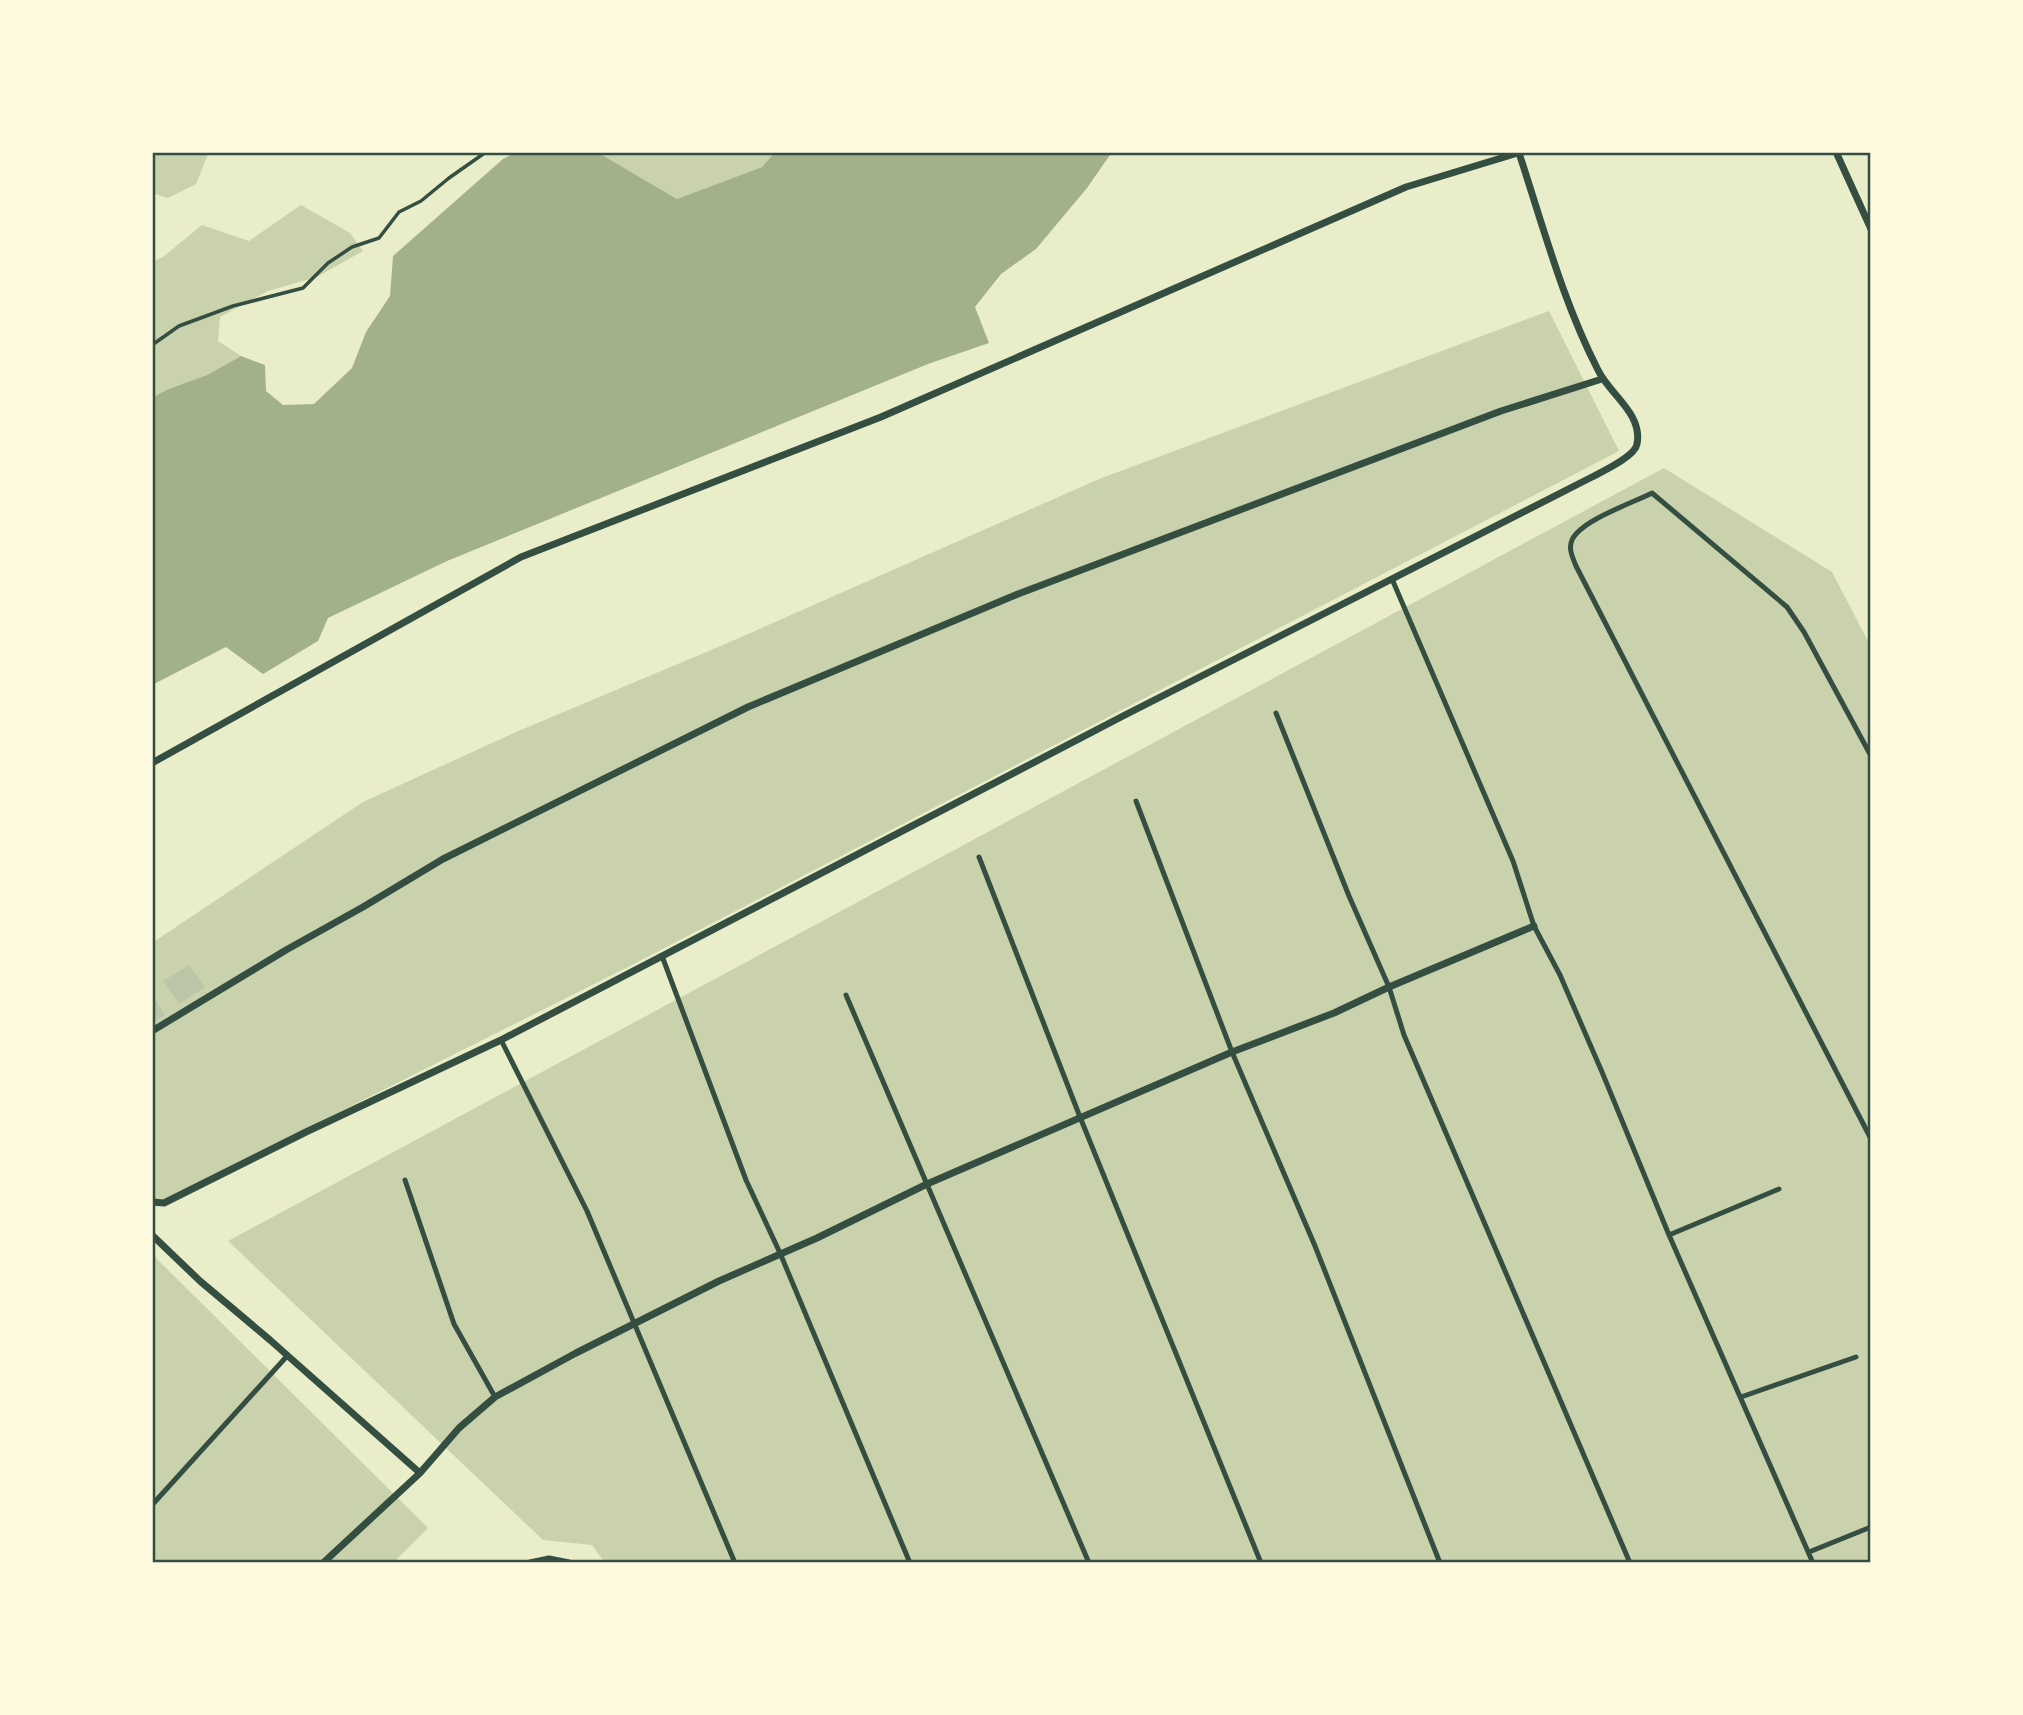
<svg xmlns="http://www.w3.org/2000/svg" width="2023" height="1715" font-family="'Open Sans',sans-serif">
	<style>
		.green { fill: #cad2ad }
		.water { fill: #a3b18a }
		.building { fill: #bcc5a7 }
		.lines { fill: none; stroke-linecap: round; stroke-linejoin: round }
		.path { stroke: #344e41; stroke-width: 3.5 }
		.service { stroke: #344e41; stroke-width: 5 }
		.minor { stroke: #344e41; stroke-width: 7 }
		.neatline { fill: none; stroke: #344e41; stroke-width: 2.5 }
	</style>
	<rect width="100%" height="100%" fill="#e9edc9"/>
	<path class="green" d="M152,152H209L196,184L168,198L152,193Z
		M597,152H775L762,167L677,199Z
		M301,205L350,233L363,251L317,277L268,291L220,317L218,341L241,356L207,375L166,390L152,398V262L163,257L202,225L249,241Z
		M1549,311L1619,451L628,967L152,1206V943L363,802L516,732L723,645L1099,479Z
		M1664,468L1832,572L1871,647V1563H605L592,1545L543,1540L228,1241Z
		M152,1254L428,1528L393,1563H152Z"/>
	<path class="water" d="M516,152H597L677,199L762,167L775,152H1112L1087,188L1036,249L1001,274L975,307L989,343L928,364L447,561L328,618L318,641L263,674L226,647L152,685V398L166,390L207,375L241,356L265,365L266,391L283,405L314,404L352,368L366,332L390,296L393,256L503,159Z"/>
	<path class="building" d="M189,965L205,987L179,1004L163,981Z
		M152,995L165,1015L152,1023Z"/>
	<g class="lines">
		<path class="path" d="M152,345L179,326L233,306L303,288L328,263L352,247L379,238L399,212L421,201L449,178L486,152"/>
		<path class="service" d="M1392,579L1513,861L1534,926L1560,975L1602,1072L1669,1235L1813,1563
			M1276,713L1349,896L1389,987L1404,1035L1630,1563
			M1871,756L1804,632L1787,607L1652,493C1633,503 1581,520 1572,540C1568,549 1573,558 1576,566L1871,1139
			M1136,801L1232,1052L1315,1246L1440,1563
			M979,857L1080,1117L1261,1563
			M662,956L746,1180L780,1253L910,1563
			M846,995L1089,1563
			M501,1040L587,1211L735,1563
			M405,1180L454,1324L495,1397
			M1669,1235L1779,1189
			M1741,1397L1856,1357
			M152,1505L288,1355
			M1809,1552L1871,1527"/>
		<path class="minor" d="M1836,152L1871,229
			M152,763L521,557L881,417L1406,187L1521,152
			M152,1031L286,950L363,907L443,859L748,707L1018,594L1501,411L1602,379
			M152,1202L164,1203L306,1132L501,1040L1123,716L1590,478C1601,472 1635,457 1637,444C1643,413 1609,394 1598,370C1563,302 1543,226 1519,153
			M152,1235L200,1281L270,1340L420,1473
			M323,1563L420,1473L459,1428L495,1397L576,1353L719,1281L817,1238L927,1184L1232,1052L1334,1013L1389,987L1534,926
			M530,1563L549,1559L569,1563"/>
	</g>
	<rect width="2023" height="1715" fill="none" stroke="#fefae0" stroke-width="308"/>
	<rect x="154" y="154" width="1715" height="1407" class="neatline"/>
</svg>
